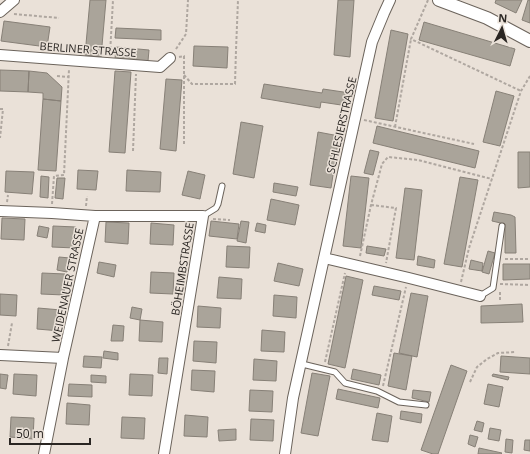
<svg xmlns="http://www.w3.org/2000/svg" width="530" height="454" font-family="'Open Sans',sans-serif">
	<style>
		.building { fill: #aaa49a; stroke: #878077 }
		.lines { fill: none; stroke-linecap: round; stroke-linejoin: round }
		.service-casing { stroke: #6b635b; stroke-width: 7 }
		.minor-casing { stroke: #6b635b; stroke-width: 12 }
		.tertiary-casing { stroke: #6b635b; stroke-width: 14 }
		.path { stroke: #afa7a0; stroke-width: 2; stroke-dasharray: 3 2; stroke-linecap: butt }
		.service { stroke: #fff; stroke-width: 5 }
		.minor { stroke: #fff; stroke-width: 10 }
		.tertiary { stroke: #fff; stroke-width: 12 }
		.labels { text-anchor: middle; dominant-baseline: central; stroke-width: 3; stroke-linejoin: round; paint-order: stroke }
		.street-label { font-size: 11px; fill: #2a2623; stroke: #eae1d8 }
	</style>
	<rect width="100%" height="100%" fill="#eae1d8"/>
	<path class="building" d="M90,0H106L101,57L85,55Z
		M338,0H354L350,57L334,55Z
		M496,0H522L516,13L495,3Z
		M528,0H530V23L522,20Z
		M4,21L50,27L47,47L1,41Z
		M424,22L515,49L510,66L419,40Z
		M116,28L161,30V40L115,38Z
		M391,30L408,34L393,121L375,118Z
		M194,46L228,47L227,68L193,66Z
		M116,47L149,50L148,61L115,59Z
		M0,70L29,71L28,92L0,91Z
		M29,71L47,73L62,87L61,101L43,99V93L28,92Z
		M115,71L131,72L125,153L109,152Z
		M166,79L182,80L176,151L160,149Z
		M264,84L322,93L323,89L350,93L348,106L321,102L320,108L261,98Z
		M496,91L514,96L500,146L483,142Z
		M43,99L61,101L56,171L38,170Z
		M241,122L263,126L254,178L233,174Z
		M377,126L479,151L475,168L373,143Z
		M318,132L339,136L331,188L310,185Z
		M370,150L379,152L373,175L364,173Z
		M518,152H530V187L518,188Z
		M78,170L98,171L96,190L77,189Z
		M127,170L161,172L160,192L126,191Z
		M6,171L34,172L32,194L5,192Z
		M188,171L205,175L200,199L182,195Z
		M41,176L49,177L48,198L40,197Z
		M351,176L369,178L361,248L343,246Z
		M460,177L478,180L462,267L444,264Z
		M57,178H65L63,199L55,198Z
		M274,183L298,187L296,196L273,192Z
		M405,188L422,190L414,260L396,258Z
		M271,199L299,205L295,225L267,220Z
		M494,212L511,215L515,217L516,253H505V224L492,221Z
		M2,218L25,219L24,240L1,239Z
		M211,221L239,224L237,239L209,236Z
		M241,221L249,222L246,243L237,241Z
		M106,222L129,223L128,244L105,242Z
		M151,223L174,225L173,245L150,244Z
		M257,223L266,225L265,233L255,231Z
		M39,226L49,228L47,238L37,236Z
		M53,226L76,227L75,248L52,247Z
		M227,246L250,247L249,268L226,267Z
		M367,246L386,249L384,256L366,253Z
		M488,251L495,253L489,274L482,272Z
		M418,256L435,260L434,268L417,265Z
		M59,257L70,258L67,272L57,270Z
		M471,260L483,263L482,271L469,269Z
		M99,262L116,265L114,277L97,273Z
		M278,263L303,269L299,286L274,281Z
		M503,264H530V279L503,280Z
		M151,272L174,273L173,294L150,293Z
		M42,273L65,274L64,295L41,294Z
		M346,276L363,280L345,368L328,364Z
		M219,277L242,279L241,299L217,298Z
		M374,286L401,291L399,300L372,295Z
		M411,293L428,296L417,357L399,353Z
		M0,294L17,295L16,316L0,315Z
		M274,295L297,297L296,318L273,316Z
		M522,304L523,322L481,323V306Z
		M198,306L221,308L220,328L197,327Z
		M132,307L142,309L140,320L130,318Z
		M38,308L61,310L60,331L37,329Z
		M140,320L163,322L162,342L139,341Z
		M113,325L124,326L123,341H111Z
		M262,330L285,332L284,352L261,351Z
		M194,341L217,342L216,363L193,361Z
		M104,351L118,353V360L103,358Z
		M394,353L412,356L406,390L388,386Z
		M84,356L102,357L101,368L83,367Z
		M501,356L530,358V374L500,372Z
		M159,358H168L167,374L158,373Z
		M254,359L277,361L276,381L253,380Z
		M451,365L467,371L438,454H433L421,450Z
		M353,369L381,375L379,385L351,379Z
		M192,370L215,371L214,392L191,390Z
		M312,373L330,376L318,436L301,433Z
		M0,374L8,375L6,389L0,388Z
		M14,374L37,375L36,396L13,394Z
		M130,374L153,375L152,396L129,395Z
		M493,374L509,377L508,380L492,376Z
		M91,375L106,376V383L91,382Z
		M69,384L92,385V397L68,396Z
		M488,384L503,387L499,407L484,404Z
		M338,389L380,398L378,408L336,399Z
		M250,390L273,391L272,412L249,411Z
		M413,390L431,392L429,402L412,398Z
		M67,403L90,405L89,425L66,424Z
		M401,411L422,414L421,423L400,419Z
		M377,413L392,416L388,442L372,440Z
		M185,415L208,417L207,437L184,436Z
		M11,417L34,418L33,439L10,437Z
		M122,417L145,418L144,439L121,438Z
		M251,419L274,420L273,441L250,440Z
		M477,421L484,423L482,432L474,430Z
		M490,428L501,430L499,441L488,439Z
		M236,429V440L219,441L218,430Z
		M470,435L478,437L475,447L468,444Z
		M506,439L513,440L512,453L505,452Z
		M525,440H530V451L524,450Z
		M479,448L502,453L501,454H478Z"/>
	<g class="lines">
		<defs>
			<path id="service" d="M203,216L216,208L218,204L222,186
				M480,296L493,288L502,226
				M302,364L335,372L345,383L377,391L399,402L426,405"/>
			<path id="minor" d="M0,12L14,0
				M0,55L160,67L170,58
				M0,211L52,213L95,216H203L164,454
				M324,258L409,278L480,296
				M0,355L63,358
				M44,454L63,358L95,216
				M285,454L293,398L372,42L384,13L390,0"/>
			<path id="tertiary" d="M439,0L487,18L530,41"/>
		</defs>
		<use href="#service" class="service-casing"/>
		<use href="#minor" class="minor-casing"/>
		<use href="#tertiary" class="tertiary-casing"/>
		<path class="path" d="M428,0L411,39L521,91
			M14,14L59,18
			M176,49L186,34L188,0
			M110,54L113,0
			M179,57L184,56V146
			M184,75L192,84H235L236,50L238,0
			M57,76L69,77
			M0,109H3L0,138
			M364,120L474,144
			M395,127L411,39
			M133,151L136,74
			M7,202L8,195
			M52,204L54,176L64,175L69,69
			M371,205L396,208L386,263
			M86,206L87,196
			M213,219L230,220
			M360,256L371,205L382,164L388,157L418,160L492,179
			M505,259H530
			M461,282L469,248L521,91L530,76
			M500,284L530,285
			M500,300V291
			M8,346L12,323
			M325,362L345,273
			M470,382L477,367L487,359L498,353L516,352
			M383,386L406,287"/>
		<use href="#service" class="service"/>
		<use href="#minor" class="minor"/>
		<use href="#tertiary" class="tertiary"/>
	</g>
	<g class="labels">
		<g class="street-label">
			<text transform="translate(88 49) rotate(4)">BERLINER STRASSE</text>
			<text transform="translate(341 125) rotate(-77)">SCHLESIERSTRASSE</text>
			<text transform="translate(182 269) rotate(-81)">BÖHEIMBSTRASSE</text>
			<text transform="translate(67 285) rotate(-78)">WEIDENAUER STRASSE</text>
		</g>
	</g>
	<g transform="translate(502 28) rotate(5)" stroke="#eae1d8" stroke-width="3" paint-order="stroke">
	<path d="M0-3L7 15L0 10L-7 15Z" fill="#2a2623"/>
	<text y="-6" font-size="11" font-weight="bold" text-anchor="middle" fill="#2a2623">N</text>
	</g>
	<path d="M10 438v6h80v-6" fill="none" stroke="#2a2623" stroke-width="2"/>
	<text x="16" y="438" font-size="12" fill="#2a2623" stroke="#eae1d8" stroke-width="3" paint-order="stroke">50 m</text>
</svg>
